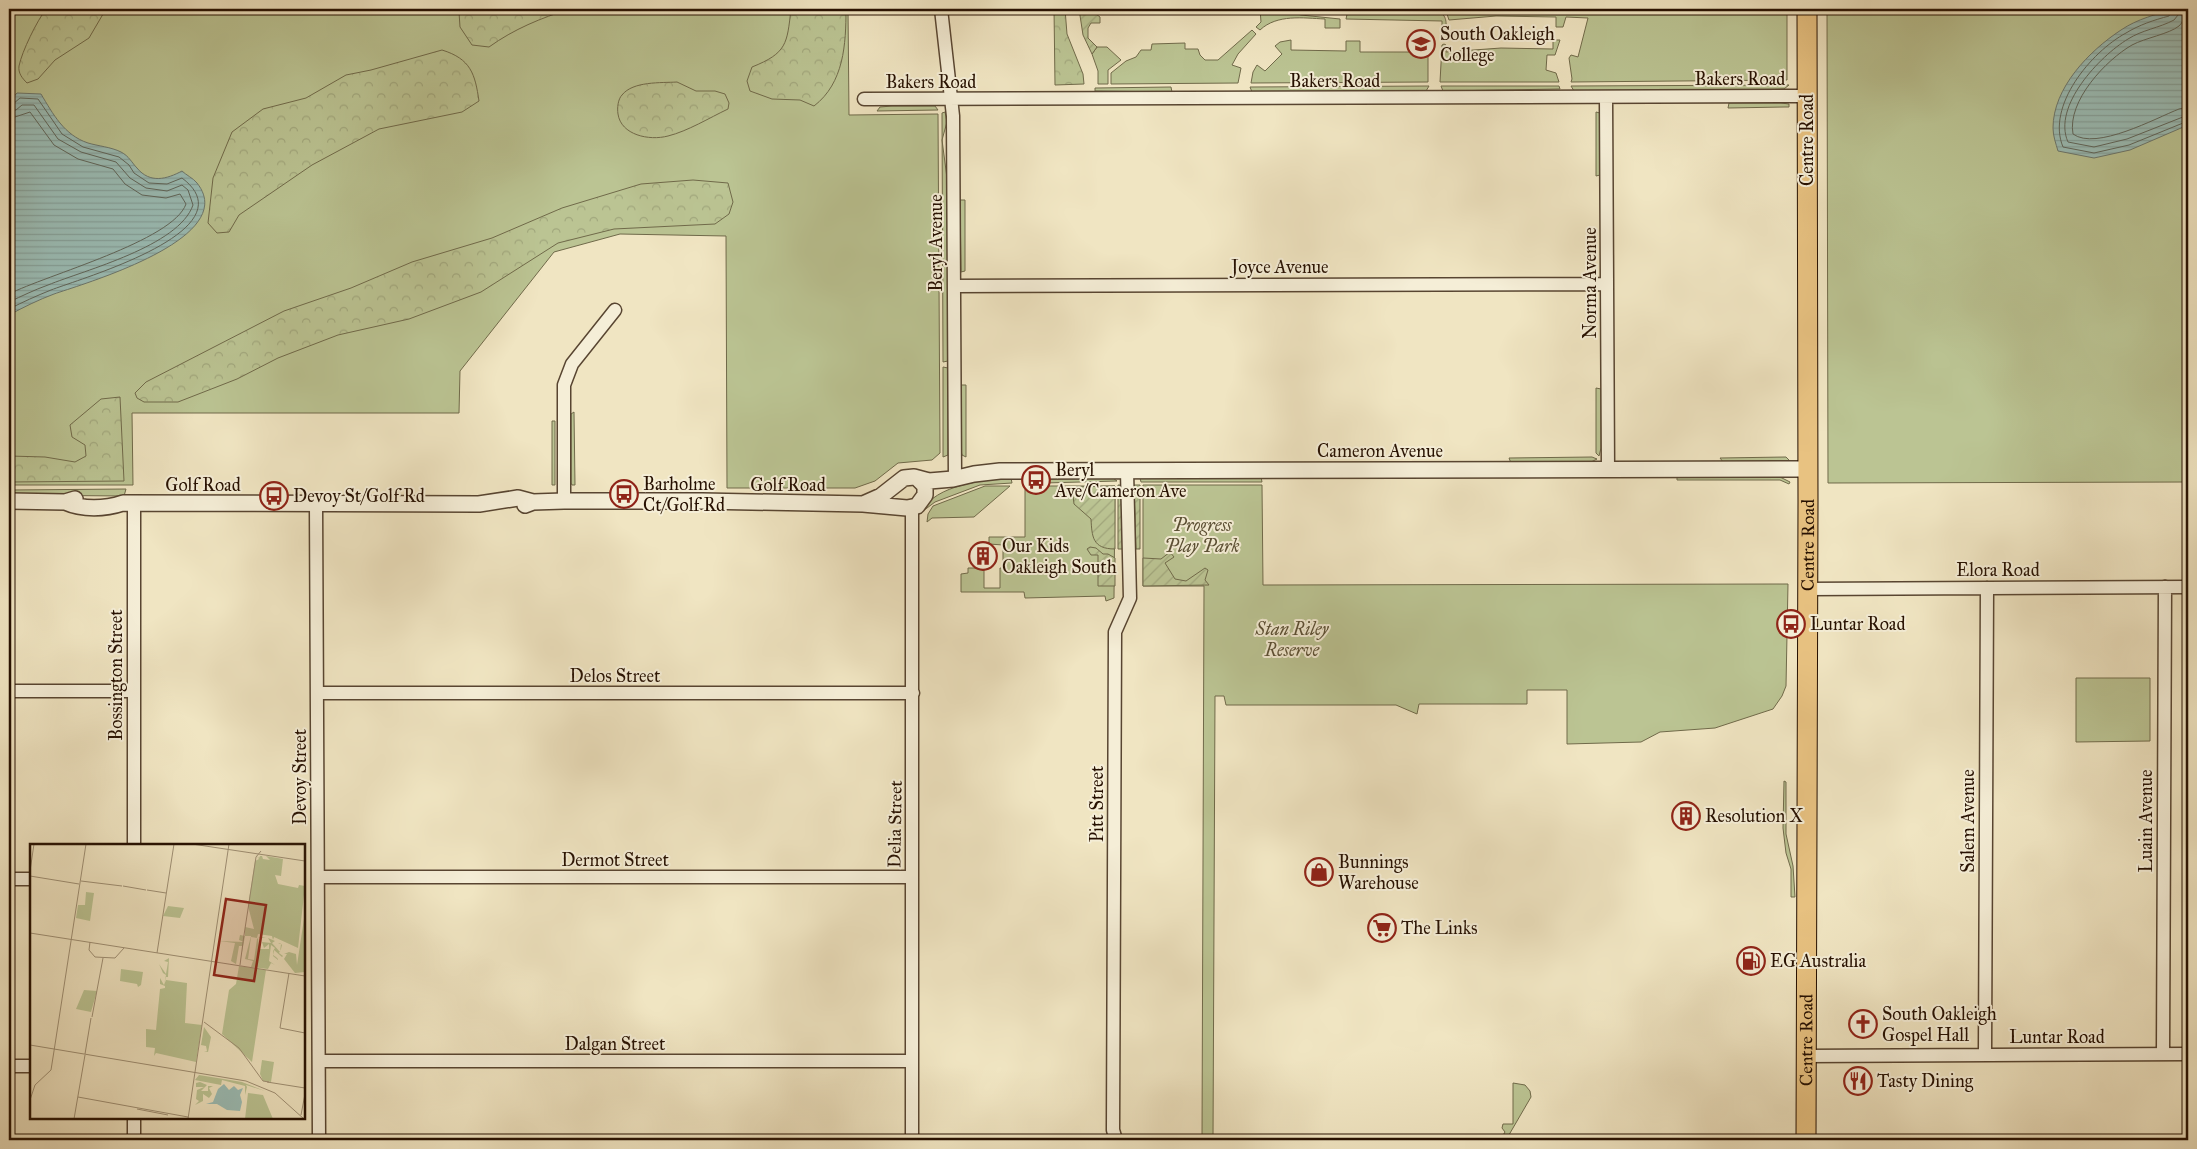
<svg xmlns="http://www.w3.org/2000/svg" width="2197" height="1149" font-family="'IM FELL Great Primer',serif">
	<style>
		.green { fill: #bbc493; stroke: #706a4a }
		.forest { fill: url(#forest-crowns); stroke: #706a4a }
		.garden { fill: url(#garden-furrows); stroke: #706a4a }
		.water { fill: url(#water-rules); stroke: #6c786e }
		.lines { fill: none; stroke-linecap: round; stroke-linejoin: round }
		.shore { stroke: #60675c; stroke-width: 1 }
		.minor-casing { stroke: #584531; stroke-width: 15 }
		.tertiary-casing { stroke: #584531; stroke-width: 18 }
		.primary-casing { stroke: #261001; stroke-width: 21 }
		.minor { stroke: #f5eed7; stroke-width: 12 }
		.tertiary { stroke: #f5eed7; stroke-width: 15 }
		.primary { stroke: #e8c281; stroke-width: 19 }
		.labels { text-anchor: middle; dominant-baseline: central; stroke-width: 4; stroke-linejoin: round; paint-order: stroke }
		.poi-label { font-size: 18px; fill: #261001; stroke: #f5eed7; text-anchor: start }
		.street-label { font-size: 18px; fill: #261001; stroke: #f5eed7 }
		.park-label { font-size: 18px; font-style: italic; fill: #5a4f34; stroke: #f5eed7 }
		.inset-road { fill: none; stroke: #9f9075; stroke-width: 1 }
		.view { fill: #8f2418; fill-opacity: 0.15; stroke: #8f2418; stroke-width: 2.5 }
		.inset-edge { fill: none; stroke: #261001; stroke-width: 2.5 }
	</style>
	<defs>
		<pattern id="forest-crowns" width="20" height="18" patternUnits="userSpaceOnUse" patternTransform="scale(1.25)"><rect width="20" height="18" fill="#bbc493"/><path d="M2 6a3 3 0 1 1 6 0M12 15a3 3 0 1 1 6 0" fill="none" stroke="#a1a77d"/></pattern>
		<pattern id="garden-furrows" width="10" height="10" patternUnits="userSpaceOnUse" patternTransform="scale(1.25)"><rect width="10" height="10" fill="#bbc493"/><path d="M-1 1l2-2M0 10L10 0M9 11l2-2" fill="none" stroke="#a1a77d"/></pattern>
		<pattern id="water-rules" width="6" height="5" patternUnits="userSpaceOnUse" patternTransform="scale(1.25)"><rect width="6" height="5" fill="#9bbeb7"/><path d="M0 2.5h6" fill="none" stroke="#85a29c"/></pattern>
	</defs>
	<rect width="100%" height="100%" fill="#f0e5c2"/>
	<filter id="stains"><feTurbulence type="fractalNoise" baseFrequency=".004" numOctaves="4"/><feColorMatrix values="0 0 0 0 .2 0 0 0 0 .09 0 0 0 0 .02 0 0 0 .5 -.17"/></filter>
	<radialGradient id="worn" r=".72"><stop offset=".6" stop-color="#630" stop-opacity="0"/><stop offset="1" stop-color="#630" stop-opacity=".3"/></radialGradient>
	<path class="green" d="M9,9H848L849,115L938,114L940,453L932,460L898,463L875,481L855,488H727L726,236L620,234L554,252L460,371L459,413H132L133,485H9Z
		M1260,9H1278L1301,15L1340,19V28H1325V19C1303,18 1277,14 1260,30L1256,27L1261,22Z
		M1441,9H1787V80L1571,82L1572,79L1569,58L1571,55L1578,57L1588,18L1566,17L1563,27H1556V17L1496,16L1449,20L1447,14Z
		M1827,9H2188V482L1828,483Z
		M1348,10L1437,11C1448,15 1446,23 1446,33L1442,32V21L1346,19Z
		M1252,30L1256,34L1238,54L1232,65L1241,68L1238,83L1111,84V73L1126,61L1136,57L1141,50H1151L1152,44L1185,43V49H1198L1200,55L1205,60H1218Z
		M1291,40V50L1346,51V41H1360V52H1416L1417,42L1425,43L1428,50V82L1251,83L1253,72L1257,65L1265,71L1282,54L1275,46L1280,42Z
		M1553,40H1560L1555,55H1547L1546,70L1556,73L1559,82H1440L1442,45L1444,44L1446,45V52L1501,48L1553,49Z
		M1097,47H1107L1121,60L1108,70V84H1098V71L1092,54Z
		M1789,85L1784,89L1766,90L1574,91L1571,86Z
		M1429,86L1426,91L1252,92L1250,87Z
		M1441,86H1559L1560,89L1443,91Z
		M1171,87L1172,92L1095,91V88Z
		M1729,103H1781L1789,104V107H1785L1728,108Z
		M892,106H935L938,110L877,111L880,107Z
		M945,112L947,122L942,140L947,178L948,361L943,362L942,113Z
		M1596,112L1600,113V175L1596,176Z
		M960,200H965V271L961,272Z
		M943,367L948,368V455L943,457Z
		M961,385H966V457L962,455L961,451Z
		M1596,388L1601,389V448L1599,456L1596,453Z
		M574,412L575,485H572L571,483V414Z
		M552,421H555V485H552Z
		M1592,457L1597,459L1591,462L1511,463L1509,458Z
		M1786,457L1789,460L1785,462H1723L1720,458Z
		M1677,476H1778L1790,482L1789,484L1780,480H1677Z
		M1261,477L1262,482H1141L1140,478Z
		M1011,478L1012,483L980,485L935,502L923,511C933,485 988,479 1011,478Z
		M1044,478H1113L1117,481L1044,483Z
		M1143,485H1262L1263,585L1788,584L1786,686L1782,696L1773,709L1715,728L1660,732L1641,742L1567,744V690H1527V704H1419L1417,714L1396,705H1226L1224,696H1215L1213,1140H1202L1204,586H1143Z
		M985,486H1010L974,517L932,518L927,522L928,514L933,506Z
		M1025,486H1115L1114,598L1106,601L1105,596L1025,598L1024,592H961V574L968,573V568H984V588H1000V568H1003V545L989,544V537H1025Z
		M126,489L124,496L9,495V490Z
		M2076,678H2150V741L2076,742Z
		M1784,781L1786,782V834L1793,866L1795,897H1791V869L1786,853L1783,828Z
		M1513,1083L1525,1085L1530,1091L1531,1097L1506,1140H1500L1505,1132L1502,1128L1503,1124H1513Z"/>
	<path class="forest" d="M46,9H106L89,38L55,60L38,79L27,83C22,78 18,73 19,66C22,51 37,21 46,9Z
		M461,9H570C541,18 514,29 489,47L472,45L460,27L459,12Z
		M791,9H846C846,44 844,83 814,106L800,100L772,99L750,91L747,81L752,67C787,53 787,44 791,9Z
		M1054,9H1065L1067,34L1083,74L1084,84L1055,85Z
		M442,50C471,59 475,74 479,101L462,112L379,129L312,165L239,215L229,232L217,233L208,223L213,178L232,132L263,109L306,98L346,75L371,70Z
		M677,82L696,91H715L725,94L729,103L728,109C709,118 688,131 668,136C649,141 621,135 618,114C617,108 618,99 622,95C633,81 661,83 677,82Z
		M693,180L728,183L733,202L729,214L715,224L614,229L558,243L481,292L409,319L338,335L278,358L237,379L178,402H144L137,398L135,393L146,382L284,311L351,288L412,262L492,238L562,208L641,184Z
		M120,397L124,481L9,482V456L45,457L75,462L86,456L85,445L72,437L70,425L101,399Z"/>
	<path class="garden" d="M1079,9L1092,11L1100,17V23H1091L1088,28V38L1097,47L1092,54L1083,35Z
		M1118,485H1120L1121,489L1124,549H1118Z
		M1134,485H1140V549H1136Z
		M1115,486V549C1092,549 1092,536 1091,519L1074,504L1072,487Z
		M1090,547L1096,548L1103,554H1108L1115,558V586H1098V555H1091L1087,549Z
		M1170,552L1174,557L1165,563L1175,579L1186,581L1205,568L1208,570L1205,580L1209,585L1143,586V558L1161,559Z"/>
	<path class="water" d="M2175,9H2188V125L2130,150L2094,158L2058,151C2056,144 2053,136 2053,128C2053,88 2089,51 2121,30C2137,19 2157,14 2175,9Z
		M17,93L41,94C53,114 64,135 88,143C98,146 111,147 121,152C129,156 132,163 137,168C150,184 167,179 182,171C186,175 193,178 197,183C241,238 86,283 54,294C38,300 24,307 9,315V102Z"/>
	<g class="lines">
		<path class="shore" d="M2173,9L2169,16C2154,20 2139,25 2126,33C2091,52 2046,106 2063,147L2094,153L2129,145L2188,121
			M2179,9L2178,15L2174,20C2159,28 2142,30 2128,39C2100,56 2052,106 2068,142L2094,147L2127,139L2188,115
			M2186,9C2186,15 2184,21 2179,26C2169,34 2145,38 2132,45C2106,60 2067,101 2073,134C2096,151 2156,118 2179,109L2188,107
			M9,105L13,104L20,98L38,99L62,134L83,147L119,157L129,165L134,173L149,183L167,184L182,178C251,230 82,278 51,290C36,296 23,302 9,309
			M9,111L16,110L22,105H34L58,139L81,152L116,162L130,178L146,188L167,191L182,185L188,190L193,205C179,246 85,270 48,285C34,290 22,296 9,302
			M9,119L30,112L54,145L78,159L113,169L125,184L142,195L166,198L180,194L186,204C173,241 46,275 9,294"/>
		<defs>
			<path id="minor" d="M941,9L953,116L955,479
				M1606,97L1608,469
				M864,99L1807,96
				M954,286L1607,284
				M564,501V385L572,364L615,310
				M134,504V845
				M316,504L319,1140
				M1808,589L2188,587
				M9,691H134
				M317,693H913
				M318,877H912
				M9,879H31
				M2163,1054L2165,587
				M1985,1055L1987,588
				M1806,1056L2188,1054
				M319,1061H912
				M9,1066H31
				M134,1118V1140
				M912,1140V508
				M1116,1140L1113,1130L1115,632L1130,598L1127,471"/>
			<path id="tertiary" d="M9,501L65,502L75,499
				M65,502C83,510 105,509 123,503L479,504L518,498L533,502
				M863,504L881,496L904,478L914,477L929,481L953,479L974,474L1000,471L1808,469
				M525,505L533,502L564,501H702L863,504L907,508L917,506L925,495V486L918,479"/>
			<g id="primary">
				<path id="s1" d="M1806,1140L1808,502L1807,9"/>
			</g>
		</defs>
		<use href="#minor" class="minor-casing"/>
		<use href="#tertiary" class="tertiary-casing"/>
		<use href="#primary" class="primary-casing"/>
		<use href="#minor" class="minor"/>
		<use href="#tertiary" class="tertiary"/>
		<use href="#primary" class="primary"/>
	</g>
	<defs>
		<symbol id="school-ring" viewBox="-11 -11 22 22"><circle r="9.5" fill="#f5eed7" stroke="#8f2418" stroke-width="1.5"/><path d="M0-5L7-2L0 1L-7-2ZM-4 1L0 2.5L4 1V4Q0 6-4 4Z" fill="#8f2418"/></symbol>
		<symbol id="bus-ring" viewBox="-11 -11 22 22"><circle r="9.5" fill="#f5eed7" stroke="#8f2418" stroke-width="1.5"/><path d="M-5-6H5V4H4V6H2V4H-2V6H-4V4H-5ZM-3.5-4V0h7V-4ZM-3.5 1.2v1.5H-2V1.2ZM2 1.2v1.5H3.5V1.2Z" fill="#8f2418"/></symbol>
		<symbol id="building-ring" viewBox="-11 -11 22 22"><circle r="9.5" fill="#f5eed7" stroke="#8f2418" stroke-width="1.5"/><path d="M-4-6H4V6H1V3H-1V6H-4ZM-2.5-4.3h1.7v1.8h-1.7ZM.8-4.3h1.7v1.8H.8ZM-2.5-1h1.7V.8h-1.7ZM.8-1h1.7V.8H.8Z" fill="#8f2418"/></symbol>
		<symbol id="shop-ring" viewBox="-11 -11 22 22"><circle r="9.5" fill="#f5eed7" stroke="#8f2418" stroke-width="1.5"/><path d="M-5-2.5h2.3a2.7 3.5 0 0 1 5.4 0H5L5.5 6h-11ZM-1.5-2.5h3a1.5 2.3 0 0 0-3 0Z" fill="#8f2418"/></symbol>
		<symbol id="supermarket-ring" viewBox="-11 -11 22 22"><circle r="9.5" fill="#f5eed7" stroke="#8f2418" stroke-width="1.5"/><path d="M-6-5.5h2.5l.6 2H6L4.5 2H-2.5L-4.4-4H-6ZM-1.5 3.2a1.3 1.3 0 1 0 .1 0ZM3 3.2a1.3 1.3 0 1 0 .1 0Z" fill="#8f2418"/></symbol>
		<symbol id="fuel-ring" viewBox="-11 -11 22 22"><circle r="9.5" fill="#f5eed7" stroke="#8f2418" stroke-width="1.5"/><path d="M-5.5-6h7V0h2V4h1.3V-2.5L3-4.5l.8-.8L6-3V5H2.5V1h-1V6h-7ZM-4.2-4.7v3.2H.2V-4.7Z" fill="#8f2418"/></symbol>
		<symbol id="church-ring" viewBox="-11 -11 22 22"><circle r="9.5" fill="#f5eed7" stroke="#8f2418" stroke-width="1.5"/><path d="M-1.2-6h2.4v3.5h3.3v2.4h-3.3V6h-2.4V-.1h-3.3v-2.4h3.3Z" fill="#8f2418"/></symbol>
		<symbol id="restaurant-ring" viewBox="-11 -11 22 22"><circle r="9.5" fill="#f5eed7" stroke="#8f2418" stroke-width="1.5"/><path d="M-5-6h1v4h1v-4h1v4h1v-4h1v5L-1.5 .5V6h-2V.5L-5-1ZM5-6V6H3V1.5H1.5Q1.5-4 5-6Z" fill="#8f2418"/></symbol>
	</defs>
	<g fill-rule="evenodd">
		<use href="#school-ring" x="1405" y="28" width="32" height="32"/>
		<use href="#bus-ring" x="1020" y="464" width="32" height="32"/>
		<use href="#bus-ring" x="608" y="478" width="32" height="32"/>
		<use href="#bus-ring" x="258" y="480" width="32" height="32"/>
		<use href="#building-ring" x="967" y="540" width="32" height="32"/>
		<use href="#bus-ring" x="1775" y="608" width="32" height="32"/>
		<use href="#building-ring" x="1670" y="800" width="32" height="32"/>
		<use href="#shop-ring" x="1303" y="856" width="32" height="32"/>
		<use href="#supermarket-ring" x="1366" y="912" width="32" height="32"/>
		<use href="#fuel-ring" x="1735" y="945" width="32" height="32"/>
		<use href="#church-ring" x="1847" y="1008" width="32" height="32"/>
		<use href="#restaurant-ring" x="1842" y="1065" width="32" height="32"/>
	</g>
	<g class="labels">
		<g class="poi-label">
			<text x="1440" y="34">South Oakleigh<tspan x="1440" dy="21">College</tspan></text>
			<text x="1055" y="470">Beryl<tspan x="1055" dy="21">Ave/Cameron Ave</tspan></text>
			<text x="643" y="484">Barholme<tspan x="643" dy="21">Ct/Golf Rd</tspan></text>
			<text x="293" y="496">Devoy St/Golf Rd</text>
			<text x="1002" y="546">Our Kids<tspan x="1002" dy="21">Oakleigh South</tspan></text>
			<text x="1810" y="624">Luntar Road</text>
			<text x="1705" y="816">Resolution X</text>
			<text x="1338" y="862">Bunnings<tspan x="1338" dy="21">Warehouse</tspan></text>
			<text x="1401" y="928">The Links</text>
			<text x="1770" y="961">EG Australia</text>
			<text x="1882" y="1014">South Oakleigh<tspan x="1882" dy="21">Gospel Hall</tspan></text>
			<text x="1877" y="1081">Tasty Dining</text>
		</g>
		<g class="street-label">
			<text x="1740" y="79">Bakers Road</text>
			<text x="1335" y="81">Bakers Road</text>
			<text x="931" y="82">Bakers Road</text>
			<text transform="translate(1807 140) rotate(-90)">Centre Road</text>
			<text transform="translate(936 243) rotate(-90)">Beryl Avenue</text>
			<text x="1280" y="267">Joyce Avenue</text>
			<text transform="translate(1590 283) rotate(-90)">Norma Avenue</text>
			<text x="1380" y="451">Cameron Avenue</text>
			<text x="203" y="485">Golf Road</text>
			<text x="788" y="485">Golf Road</text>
			<text stroke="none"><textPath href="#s1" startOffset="595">Centre Road</textPath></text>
			<text x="1998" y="570">Elora Road</text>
			<text transform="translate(116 675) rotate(-90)">Bossington Street</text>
			<text x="615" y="676">Delos Street</text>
			<text transform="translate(300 777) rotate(-90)">Devoy Street</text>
			<text transform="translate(1097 804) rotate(-90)">Pitt Street</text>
			<text transform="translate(1968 821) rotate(-90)">Salem Avenue</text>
			<text transform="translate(2146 821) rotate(-90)">Luain Avenue</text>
			<text transform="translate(895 824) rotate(-89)">Delia Street</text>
			<text x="615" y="860">Dermot Street</text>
			<text x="2057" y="1037">Luntar Road</text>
			<text stroke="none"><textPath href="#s1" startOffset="100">Centre Road</textPath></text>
			<text x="615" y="1044">Dalgan Street</text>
		</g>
		<g class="park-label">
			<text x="1202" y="525">Progress<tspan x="1202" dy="21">Play Park</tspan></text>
			<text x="1292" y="629">Stan Riley<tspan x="1292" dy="21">Reserve</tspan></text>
		</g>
	</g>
	<g transform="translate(30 844)">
		<rect width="275" height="275" fill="#f0e5c2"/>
		<path d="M226,11L229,14L230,12H235H232L233,15L240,16L236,12L253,15L251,32L245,31L248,40L268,44L269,41L275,42L268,104L244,93L243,96L242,92L228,90L227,94L221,93L218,115L224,116L227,95L228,94L231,93L236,94H228L229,105H239V100L234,104L232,98L241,99L238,94L245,97L242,99L250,108L251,100L248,99H250L252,101L251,105L249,109L253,112L252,113L244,106L243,111L246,113L248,115V116L243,112V107L245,104L241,101L239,117L245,121L241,119L238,125L221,123L223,117L215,115L221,92H215L212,108V102H209L206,120L201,117L205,99L189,97L214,98L209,96L210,91L215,92V83L224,85L218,62L225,17L229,15ZM56,48L64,49L60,77L46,74L48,61H55ZM138,62L154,64L150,74L133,72ZM275,68V128L265,129L254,115L257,110H254L259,108L266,110L267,121ZM139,114L138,133H136L134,141L136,136L157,139L155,179L172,181L166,218L126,209L124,212L125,204L116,203V185L126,186L130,145L135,144V142L130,140V134L134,141L136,131L133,129L129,120L136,130L138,118L134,117ZM209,122L236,126L222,218L192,190L199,146L206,140ZM91,125L113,128L111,141L108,143L107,140L90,137ZM54,146L67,147L61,168L46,165ZM174,183L181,193L178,208L174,207H177L176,202L171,201ZM232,216L244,218L241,238L233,237L230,230ZM169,231L212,238L235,247L216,241L217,243L215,251V242L192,236L191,241L165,236ZM218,249L233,251L243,275H215Z" fill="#bbc493"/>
		<path d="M170,238L177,241L171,247H178V242H183L179,244L182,250L179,254L173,250V257L165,261L169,257L166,255L167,246L174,243H166V239Z" fill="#bbc493"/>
		<path d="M194,240L199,246L204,242L208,246L213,244L210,251L212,258L210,267L197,266L187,260H176L183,258L188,245Z" fill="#9bbeb7"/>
		<path class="inset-road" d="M162,0L275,17M0,27L4,0M0,32L49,40M51,37L92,42M93,42L116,46M117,46L136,49M0,89L275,132M214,91L226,13L231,7M60,98L59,106L65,113L85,114L94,104M127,109L144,0M210,121L214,91M259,129L250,184L275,189M62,173L73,114M174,178L209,204L233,237L239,238M0,201L216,237L245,249L274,275M24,207L56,0M55,210L61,174M237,238L275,244M48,253L158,273M0,256L5,241L21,226L24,207M107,265L138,271M271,271L275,250M44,275L55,211M158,275L199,0"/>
		<path class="view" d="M196,55L236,61L224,137L184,131Z"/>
		<rect width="275" height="275" class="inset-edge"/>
	</g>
	<rect width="2197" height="1149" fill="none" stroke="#f0e5c2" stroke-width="30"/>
	<rect x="10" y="10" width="2177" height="1129" fill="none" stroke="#261001" stroke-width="2.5"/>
	<rect x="15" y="15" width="2167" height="1119" fill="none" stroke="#261001"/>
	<rect width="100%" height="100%" filter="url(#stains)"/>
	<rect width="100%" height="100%" fill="url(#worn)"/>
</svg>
